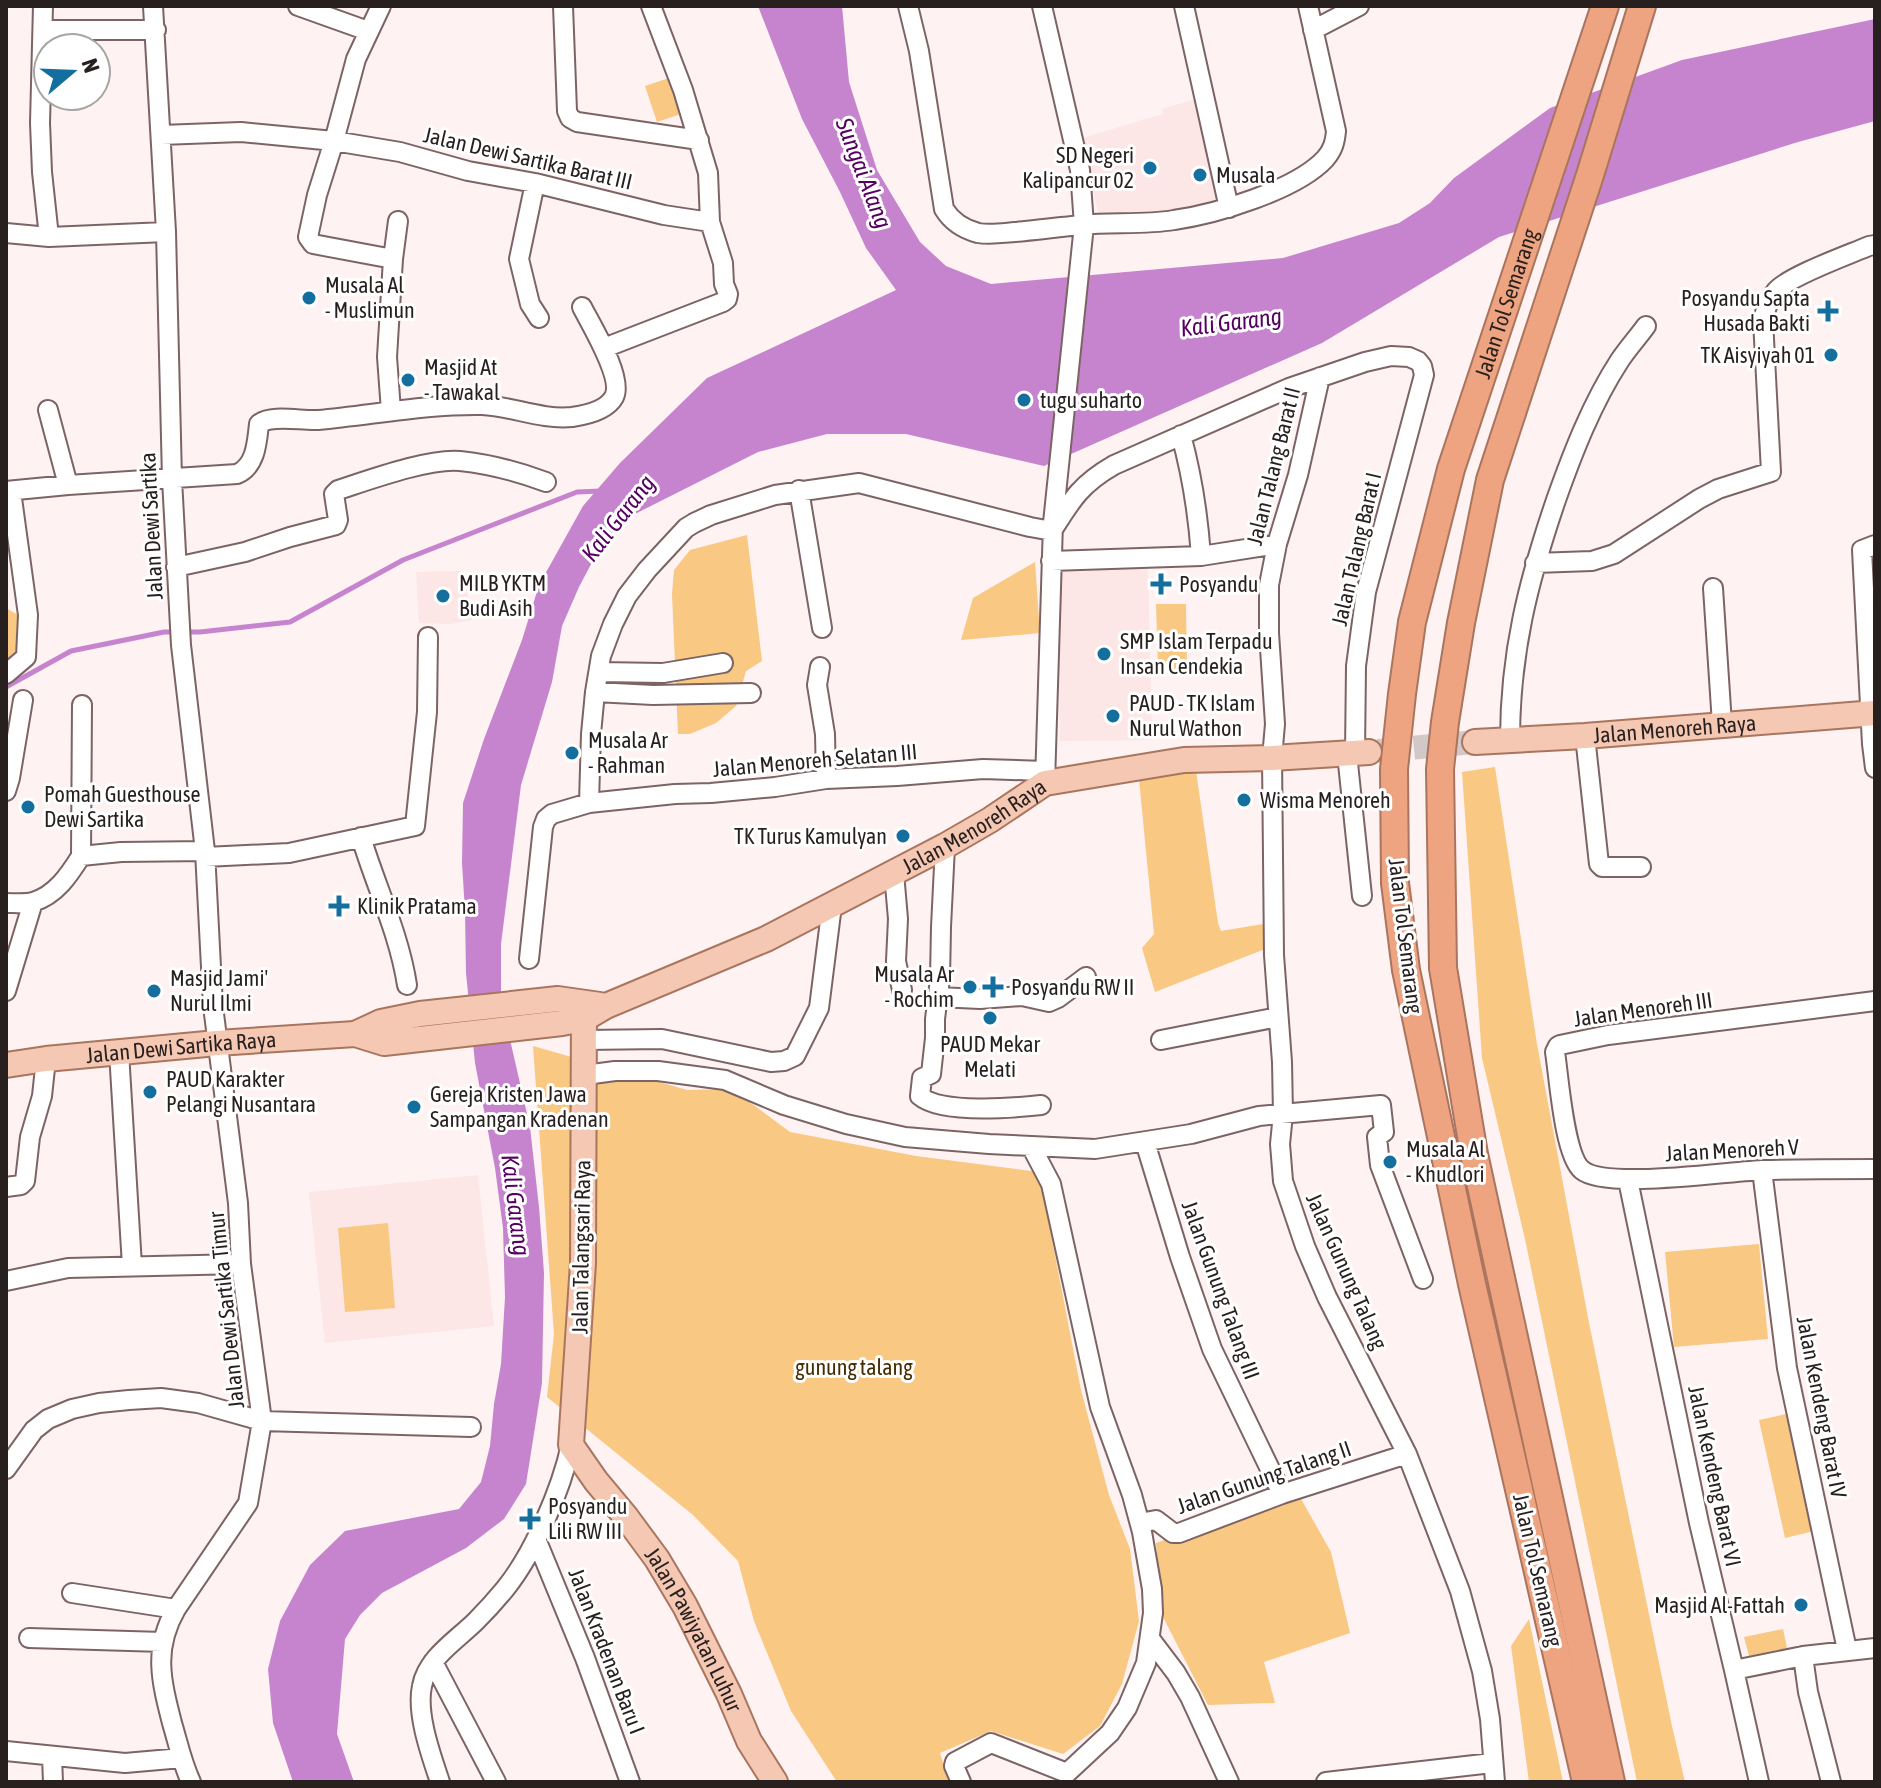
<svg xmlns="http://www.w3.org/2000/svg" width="1881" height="1788" font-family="'Asap Condensed',sans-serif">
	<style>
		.built { fill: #fce6e6 }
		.green { fill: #f9c882 }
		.water { fill: #c684ce }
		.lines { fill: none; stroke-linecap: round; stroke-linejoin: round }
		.stream { stroke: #c684ce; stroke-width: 5 }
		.major-tunnel { stroke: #d3c8c8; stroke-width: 24; stroke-dasharray: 24 12; stroke-linecap: butt }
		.minor-casing { stroke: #7c6464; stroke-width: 22 }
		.major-casing { stroke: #a9755e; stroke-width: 28 }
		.highway-casing { stroke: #a9755e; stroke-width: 30 }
		.minor { stroke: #fff; stroke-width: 18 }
		.major { stroke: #f5c8b3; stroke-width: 24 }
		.highway { stroke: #eea480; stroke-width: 26 }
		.poi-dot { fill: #146f9e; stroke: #fff; stroke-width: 3 }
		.labels { text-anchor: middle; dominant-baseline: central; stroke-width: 6; stroke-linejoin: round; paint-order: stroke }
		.poi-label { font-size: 22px; fill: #281f1f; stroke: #fff; text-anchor: start }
		.street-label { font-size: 22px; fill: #281f1f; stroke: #fff }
		.park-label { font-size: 22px; fill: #442d04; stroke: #fff }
		.water-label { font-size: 24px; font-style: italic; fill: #560061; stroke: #fff }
	</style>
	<rect width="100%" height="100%" fill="#fef2f2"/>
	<path class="built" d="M1196,99L1221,196L1216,208L1100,218L1079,139L1163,114L1162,109Z
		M1057,565L1148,568L1152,740L1060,741Z
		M463,571L473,620L451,624L419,623L416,572Z
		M478,1175L494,1326L325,1343L309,1192Z"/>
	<path class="green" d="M672,77L684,113L657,122L645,86Z
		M747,535L762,661L746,671L736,706L716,723L690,734H678L672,594L674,570L690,550Z
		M1035,562L1040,633L961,640L973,598Z
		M1156,604H1186L1187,669H1158Z
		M6,608L18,615L16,659L6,665Z
		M1495,767L1537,1044L1589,1323L1672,1726L1685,1782H1637L1525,1239L1482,1058L1462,772Z
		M1196,771L1218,923L1221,931L1263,924L1265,949L1155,992L1142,948L1154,934L1139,779Z
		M533,1046L687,1090L732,1089L790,1132L916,1156L1039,1172L1081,1390L1109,1495L1130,1549L1139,1621L1122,1684L1100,1726L1063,1754L991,1731L940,1753L949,1782H837L791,1711L754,1621L738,1561L693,1515L547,1397L554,1334Z
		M388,1223L395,1308L345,1312L338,1228Z
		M1759,1244L1768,1339L1674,1347L1665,1252Z
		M1791,1413L1818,1530L1785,1538L1759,1420Z
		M1295,1493L1300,1497L1331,1552L1350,1633L1264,1662L1275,1703L1208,1705L1161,1613L1156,1543Z
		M1529,1619L1563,1782H1529L1511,1646Z
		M1783,1629L1787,1648L1749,1656L1744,1637Z"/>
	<path class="water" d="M758,6H842L849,82L877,170L920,242L946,266L991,284L1283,258L1399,223L1430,203L1454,178L1550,108L1682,60L1875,19V121L1798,142L1499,237L1322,343L1044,466L906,434H827L758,452L627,518L599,549L579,587L562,626L552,682L521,785L501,944V1000L530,1127L539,1207L544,1273L542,1383L526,1484L504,1519L466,1548L382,1593L360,1615L345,1639L337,1734L354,1782H293L273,1723L268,1669L280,1621L310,1565L345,1531L459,1509L481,1482L490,1446L494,1404L501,1364L505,1297L503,1228L495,1168L475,1063L466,973L465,911L462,863L463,803L484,739L522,640L539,585L583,506L620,463L707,378L896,290L866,248L840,192L802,119Z"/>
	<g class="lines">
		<path class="stream" d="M6,687L71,651L164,632H200L290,622L403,560L577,492L601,491"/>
		<path class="major-tunnel" d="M1378,751L1475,742"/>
		<defs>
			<path id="minor" d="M43,6L40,123L42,172L49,237
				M153,6L166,232L172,479L181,645L205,851L213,1006L238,1203L241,1264L262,1421L248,1503L176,1609C153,1649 161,1680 172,1723C178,1743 182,1763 191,1782
				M298,6L368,31
				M381,6L356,59L334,141L317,195L308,237L313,244L393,259L387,357L391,411
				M563,6L567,111L570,118L577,122L699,140
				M908,6L919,51L944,209C952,222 963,229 978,233C990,235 1003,233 1015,232C1037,230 1060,227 1082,225C1112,222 1144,225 1174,220C1216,214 1296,190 1325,159C1333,150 1335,142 1336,131L1308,6
				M1042,6L1080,170L1084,225L1053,523L1045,783
				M1184,6L1229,208
				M44,30H156
				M1313,30L1359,6
				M161,135L241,132L334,141L400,152L468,171L535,183L664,215L710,222
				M535,183L519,259L530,304L539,318
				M6,233L49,237L166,232
				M393,259L398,221
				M604,348L723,302L727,299L728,294L724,284L723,263L710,222L708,173L683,90L651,6
				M1320,377L1298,475L1277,544L1269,585V633L1275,724L1272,758L1274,955L1282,1062L1283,1114L1280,1144L1283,1181L1305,1246L1327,1297L1407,1454L1460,1591L1482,1671L1490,1719L1495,1782
				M48,410L68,485
				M1181,435C1192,475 1198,514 1201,556
				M799,490L822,628
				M6,491L68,485L237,474C256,466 257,442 259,424C271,414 301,421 318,420C373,415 427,404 482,405C512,406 540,420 572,417C586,415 607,410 614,397C624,378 591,325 582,307
				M1875,545L1862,550L1872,744L1875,768
				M1051,561L1201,556L1277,544
				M1535,563L1592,561L1614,554L1699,499L1718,489L1771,472L1763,320C1766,309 1768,300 1776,291C1789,276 1848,255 1869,246L1875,245
				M176,567L245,552L290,537L336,525L338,520L334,494L338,490C369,480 429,458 460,461C489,464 519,472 546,482
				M1713,588L1722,724
				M820,667L817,685L825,734L826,779
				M599,672L663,673L723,663
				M6,674L26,657L28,615L11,491
				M595,692L653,695L751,693
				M1585,736L1599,864L1602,867H1641
				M1510,740C1510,653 1528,582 1556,500C1573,452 1592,403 1620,360C1628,348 1638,337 1646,326
				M1347,754L1362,896
				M6,791L10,778L23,700
				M589,803L591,734L595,692L601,656L613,624L627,596L647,570L686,528L694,523L711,515L775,495L859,483L1030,527L1052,531C1072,499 1081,484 1114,465L1289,388L1365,362L1391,356L1409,357L1418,361L1422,366L1424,375L1366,592L1356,666L1355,753
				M361,837C376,887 399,933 407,985
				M945,846L941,927L940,979L935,1019V1038L931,1074L922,1078L920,1096C941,1114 1013,1108 1041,1105
				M81,856L121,852L205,851
				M205,857L289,853L415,826L427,712L428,637
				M894,873L898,919L896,961L902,990
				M6,903C15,903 25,904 33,902C56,895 69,875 81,856L82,705
				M529,959L543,827L546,819L552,814L589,803L675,794L711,793L775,787L826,779L897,776L983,769L1045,771
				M6,991L33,902
				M938,997L980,999L1022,996L1049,1002L1058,998L1086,977
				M1875,1001L1608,1035L1560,1045L1558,1046L1555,1052C1559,1077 1564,1155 1582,1170C1606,1190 1729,1171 1764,1170C1801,1169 1838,1169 1875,1169
				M584,1040L662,1039L771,1062L784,1061L795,1056L819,1008L832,905
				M1161,1040L1278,1017
				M119,1052L132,1266
				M585,1075L615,1071H658L725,1080L784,1105L846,1124L905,1137L989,1144L1095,1149L1191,1134L1259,1116L1381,1105L1384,1132L1377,1137L1380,1165L1423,1279
				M1145,1142L1180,1257L1212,1349L1282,1494
				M1762,1170L1787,1368L1847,1650
				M1628,1180L1699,1523L1734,1670L1759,1782
				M6,1187L21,1185L25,1181L30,1137L42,1096L46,1059
				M6,1281L68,1268L241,1264
				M6,1469L34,1430L48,1419L72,1409L99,1403L129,1400L161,1398L198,1403L262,1421L471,1427
				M1140,1523L1156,1520L1173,1533H1179L1282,1494L1407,1454
				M536,1539L585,1658L630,1782
				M72,1593L176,1609
				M29,1638L163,1642
				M1151,1640L1176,1673L1190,1697L1229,1782
				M1803,1656L1808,1692L1831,1782
				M433,1662L496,1782
				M1734,1670L1803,1656L1875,1648
				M6,1751L125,1763L182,1758
				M52,1757L53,1782
				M440,1782C431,1755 416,1714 422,1686C427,1658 457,1640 476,1621C486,1611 496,1600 505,1589C534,1553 561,1490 571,1445
				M961,1782L954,1766L955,1762L991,1743L1067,1773L1110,1733L1127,1708L1146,1663L1153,1613L1152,1589L1142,1532L1132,1495L1100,1407L1051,1184L1031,1146
				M1326,1782L1492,1763"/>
			<g id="major">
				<path id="s1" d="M1475,742L1585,736L1875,713"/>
				<path id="s2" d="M584,1004L583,1263L571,1445L596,1481L626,1517L657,1559L685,1606L729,1694L749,1741L775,1782"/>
				<path d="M355,1034L381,1022L420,1014L558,999L600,1005"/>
				<path id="s3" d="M6,1065L46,1059L217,1043L355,1034L384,1043L562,1023L584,1019L606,1006L766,939L945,846L990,820L1045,783L1184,760L1272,758L1369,752"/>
			</g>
			<g id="highway">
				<path id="s4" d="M1586,1782L1472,1284L1406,970L1395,883L1394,769L1402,694L1412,622L1451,469L1605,6"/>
				<path d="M1611,1782L1474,1154L1443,968L1440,769L1445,722L1461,623L1490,480L1590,175L1642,6"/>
			</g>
		</defs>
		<use href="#minor" class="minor-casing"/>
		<use href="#major" class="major-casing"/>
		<use href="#highway" class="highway-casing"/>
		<use href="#minor" class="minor"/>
		<use href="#major" class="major"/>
		<use href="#highway" class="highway"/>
	</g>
	<g class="poi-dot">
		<circle cx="1150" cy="168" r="8"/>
		<circle cx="1200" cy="175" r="8"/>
		<circle cx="309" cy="298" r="8"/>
		<path d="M1824 299h8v8h8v8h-8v8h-8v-8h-8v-8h8z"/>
		<circle cx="1831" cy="355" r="8"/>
		<circle cx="408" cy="380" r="8"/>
		<circle cx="1024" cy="400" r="8"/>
		<path d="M1157 572h8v8h8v8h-8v8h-8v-8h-8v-8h8z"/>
		<circle cx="443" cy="596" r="8"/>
		<circle cx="1104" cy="654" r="8"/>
		<circle cx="1113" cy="716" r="8"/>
		<circle cx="572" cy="753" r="8"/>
		<circle cx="1244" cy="800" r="8"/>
		<circle cx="28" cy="807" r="8"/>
		<circle cx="903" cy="836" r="8"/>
		<path d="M335 894h8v8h8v8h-8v8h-8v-8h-8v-8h8z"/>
		<circle cx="970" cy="987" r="8"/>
		<path d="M989 975h8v8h8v8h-8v8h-8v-8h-8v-8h8z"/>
		<circle cx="154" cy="991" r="8"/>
		<circle cx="990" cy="1018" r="8"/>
		<circle cx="150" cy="1092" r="8"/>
		<circle cx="414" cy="1107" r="8"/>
		<circle cx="1390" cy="1162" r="8"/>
		<path d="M526 1507h8v8h8v8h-8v8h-8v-8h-8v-8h8z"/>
		<circle cx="1801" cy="1605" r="8"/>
	</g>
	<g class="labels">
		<g class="poi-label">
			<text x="1134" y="155" text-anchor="end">SD Negeri<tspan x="1134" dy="25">Kalipancur 02</tspan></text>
			<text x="1216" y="175">Musala</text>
			<text x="325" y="285">Musala Al<tspan x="325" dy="25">- Muslimun</tspan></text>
			<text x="1810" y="298" text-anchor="end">Posyandu Sapta<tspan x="1810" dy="25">Husada Bakti</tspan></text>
			<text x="1815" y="355" text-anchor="end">TK Aisyiyah 01</text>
			<text x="424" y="367">Masjid At<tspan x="424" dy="25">- Tawakal</tspan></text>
			<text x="1040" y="400">tugu suharto</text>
			<text x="459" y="583">MILB YKTM<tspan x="459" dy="25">Budi Asih</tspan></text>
			<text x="1179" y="584">Posyandu</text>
			<text x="1120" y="641">SMP Islam Terpadu<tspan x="1120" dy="25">Insan Cendekia</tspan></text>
			<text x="1129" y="703">PAUD - TK Islam<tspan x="1129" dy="25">Nurul Wathon</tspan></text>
			<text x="588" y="740">Musala Ar<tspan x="588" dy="25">- Rahman</tspan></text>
			<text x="44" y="794">Pomah Guesthouse<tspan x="44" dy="25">Dewi Sartika</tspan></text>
			<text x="1260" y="800">Wisma Menoreh</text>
			<text x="887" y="836" text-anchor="end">TK Turus Kamulyan</text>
			<text x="357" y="906">Klinik Pratama</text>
			<text x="954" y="974" text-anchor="end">Musala Ar<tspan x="954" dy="25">- Rochim</tspan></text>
			<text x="170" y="978">Masjid Jami'<tspan x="170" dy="25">Nurul Ilmi</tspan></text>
			<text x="1011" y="987">Posyandu RW II</text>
			<text x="990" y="1044" text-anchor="middle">PAUD Mekar<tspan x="990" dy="25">Melati</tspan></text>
			<text x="166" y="1079">PAUD Karakter<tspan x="166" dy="25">Pelangi Nusantara</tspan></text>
			<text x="430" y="1094">Gereja Kristen Jawa<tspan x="430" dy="25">Sampangan Kradenan</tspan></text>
			<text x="1406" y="1149">Musala Al<tspan x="1406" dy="25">- Khudlori</tspan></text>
			<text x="548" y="1506">Posyandu<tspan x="548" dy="25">Lili RW III</tspan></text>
			<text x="1785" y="1605" text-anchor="end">Masjid Al-Fattah</text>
		</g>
		<g class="street-label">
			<text transform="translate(528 158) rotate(13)">Jalan Dewi Sartika Barat III</text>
			<text stroke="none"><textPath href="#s4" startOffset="1514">Jalan Tol Semarang</textPath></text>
			<text transform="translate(1273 466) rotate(-76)">Jalan Talang Barat II</text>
			<text transform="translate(151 526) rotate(-93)">Jalan Dewi Sartika</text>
			<text transform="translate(1356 549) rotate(-77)">Jalan Talang Barat I</text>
			<text stroke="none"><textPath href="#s1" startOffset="200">Jalan Menoreh Raya</textPath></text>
			<text transform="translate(815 760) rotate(-5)">Jalan Menoreh Selatan III</text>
			<text stroke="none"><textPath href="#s3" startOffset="1018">Jalan Menoreh Raya</textPath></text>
			<text transform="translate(1406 936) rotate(83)">Jalan Tol Semarang</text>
			<text transform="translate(1643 1009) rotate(-8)">Jalan Menoreh III</text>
			<text stroke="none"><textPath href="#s3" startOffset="176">Jalan Dewi Sartika Raya</textPath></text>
			<text transform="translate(1732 1150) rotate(-3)">Jalan Menoreh V</text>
			<text transform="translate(581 1247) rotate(-89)">Jalan Talangsari Raya</text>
			<text transform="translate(1347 1271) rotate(66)">Jalan Gunung Talang</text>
			<text transform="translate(1221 1290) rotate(70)">Jalan Gunung Talang III</text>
			<text transform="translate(226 1310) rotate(-96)">Jalan Dewi Sartika Timur</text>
			<text transform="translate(1822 1407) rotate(79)">Jalan Kendeng Barat IV</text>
			<text transform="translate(1715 1476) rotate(78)">Jalan Kendeng Barat VI</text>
			<text transform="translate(1264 1477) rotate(-19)">Jalan Gunung Talang II</text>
			<text transform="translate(1538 1570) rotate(77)">Jalan Tol Semarang</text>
			<text stroke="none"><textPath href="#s2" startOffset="664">Jalan Pawiyatan Luhur</textPath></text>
			<text transform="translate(607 1651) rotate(69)">Jalan Kradenan Baru I</text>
		</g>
		<g class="park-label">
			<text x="854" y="1367">gunung talang</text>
		</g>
		<g class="water-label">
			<text transform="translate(864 173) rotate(69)">Sungai Alang</text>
			<text transform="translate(1231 322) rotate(-7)">Kali Garang</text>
			<text transform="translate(618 518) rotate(-52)">Kali Garang</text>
			<text transform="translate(516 1205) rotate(83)">Kali Garang</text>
		</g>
	</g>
	<rect width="1881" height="1788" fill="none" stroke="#281f1f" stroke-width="16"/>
	<g transform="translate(72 72) rotate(71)"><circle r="38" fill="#ffffff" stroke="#a9a5a5" stroke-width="2"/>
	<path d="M0-6L14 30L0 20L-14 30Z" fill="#146f9e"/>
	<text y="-12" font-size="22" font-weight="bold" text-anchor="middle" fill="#281f1f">N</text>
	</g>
</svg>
